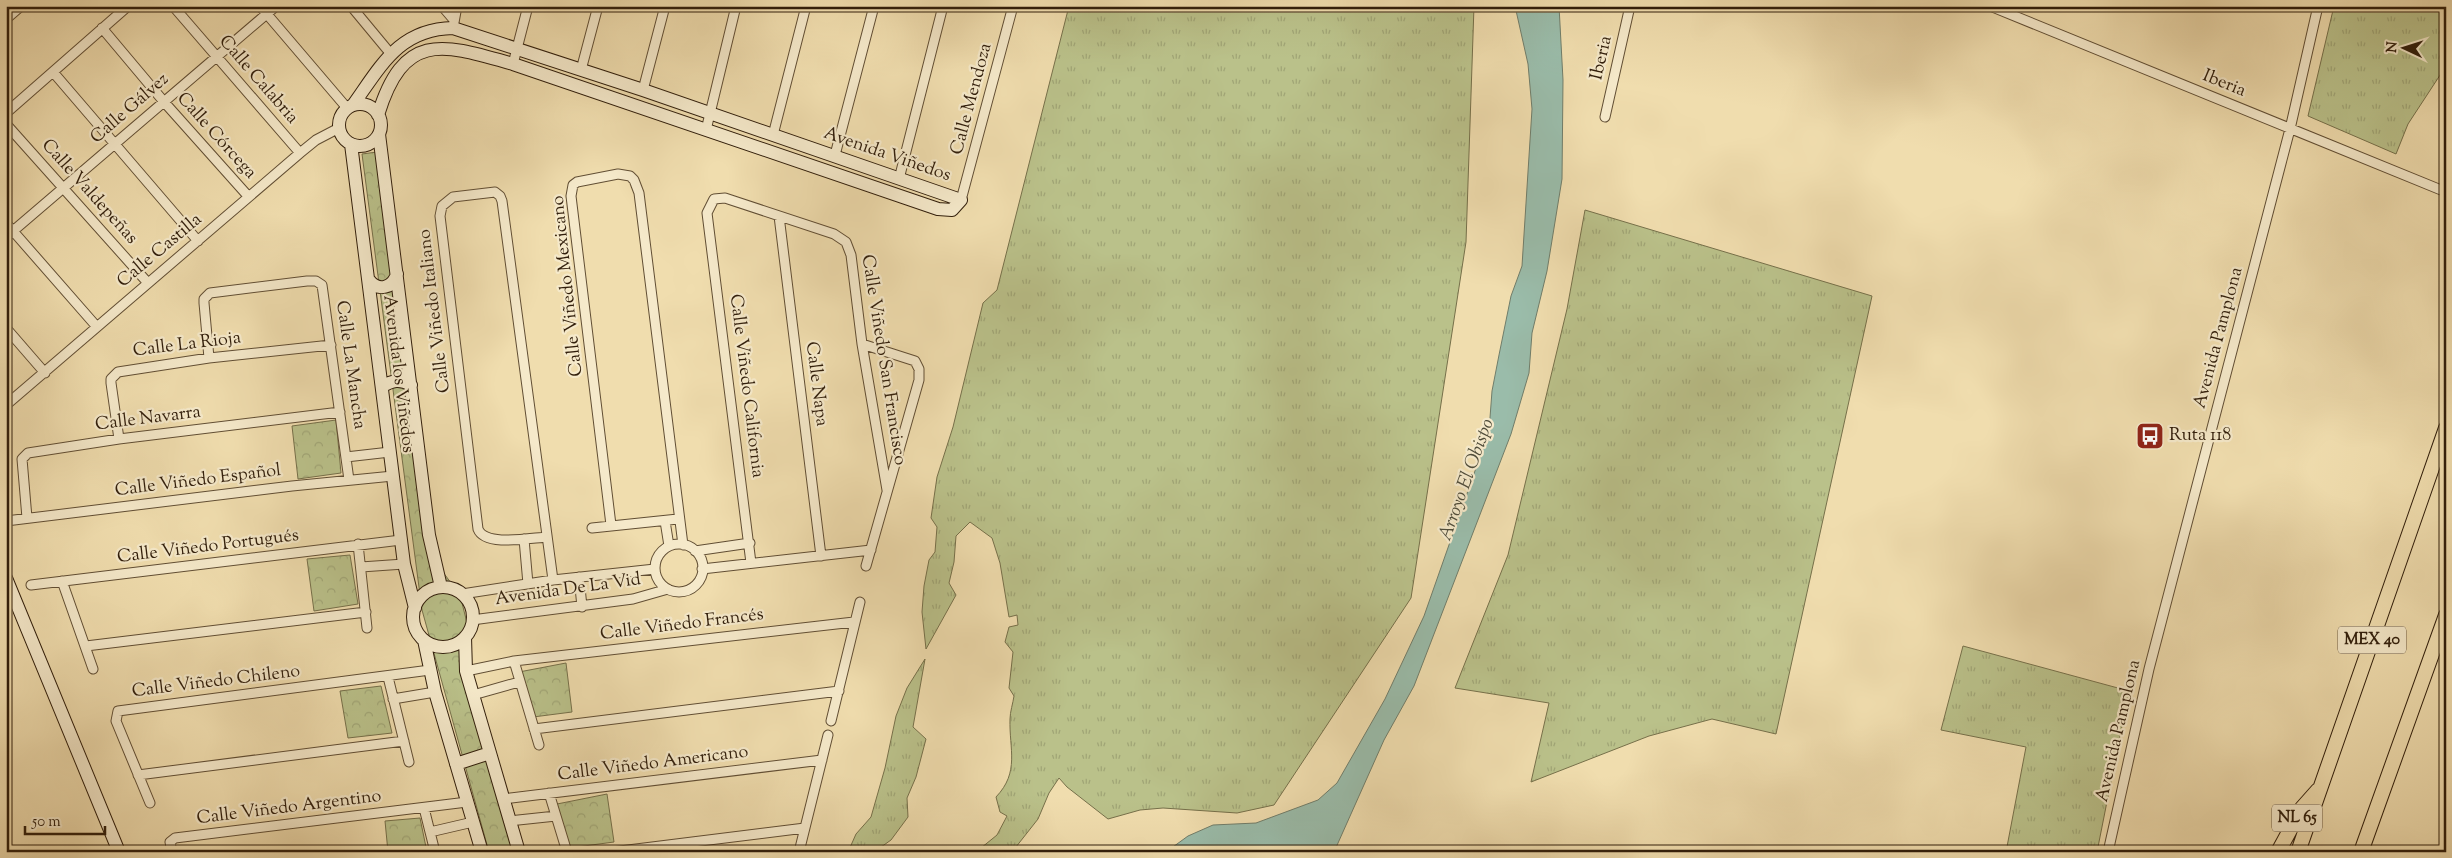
<svg xmlns="http://www.w3.org/2000/svg" width="2452" height="858" font-family="'Sorts Mill Goudy',serif">
	<style>
		.grass { fill: url(#grass-tufts); stroke: #76704a }
		.park { fill: url(#park-crowns); stroke: #76704a }
		.water { fill: #9abcaa; stroke: #707d6a }
		.lines { fill: none; stroke-linecap: round; stroke-linejoin: round }
		.street-casing { stroke: #614e34; stroke-width: 11 }
		.secondary-casing { stroke: #311e0b; stroke-width: 14 }
		.primary-casing { stroke: #311e0b; stroke-width: 16 }
		.street { stroke: #f5e9ca; stroke-width: 9 }
		.secondary { stroke: #f5e9ca; stroke-width: 12 }
		.primary { stroke: #f0ddae; stroke-width: 14 }
		.labels { text-anchor: middle; dominant-baseline: central; stroke-width: 4.5; stroke-linejoin: round; paint-order: stroke }
		.shield { fill: #f5e9ca; stroke: #6c5b44; stroke-width: 1 }
		.shield-label { font-size: 16px; font-weight: bold; fill: #311e0b }
		.street-label { font-size: 18px; fill: #311e0b; stroke: #f5e9ca }
		.poi-label { font-size: 18px; fill: #311e0b; stroke: #f5e9ca; text-anchor: start }
		.water-label { font-size: 19px; font-style: italic; fill: #504d3b; stroke: #f5e9ca }
	</style>
	<defs>
		<pattern id="grass-tufts" width="24" height="20" patternUnits="userSpaceOnUse" patternTransform="scale(1.25)"><rect width="24" height="20" fill="#bac18a"/><path d="M3 7l-1-3M5 7V3M7 7l1-3M15 17l-1-3M17 17v-4M19 17l1-3" fill="none" stroke="#a0a576"/></pattern>
		<pattern id="park-crowns" width="20" height="18" patternUnits="userSpaceOnUse" patternTransform="scale(1.25)"><rect width="20" height="18" fill="#bac18a"/><path d="M2 6a3 3 0 1 1 6 0M12 15a3 3 0 1 1 6 0" fill="none" stroke="#a0a576"/></pattern>
	</defs>
	<rect width="100%" height="100%" fill="#f0ddae"/>
	<filter id="stains"><feTurbulence type="fractalNoise" baseFrequency=".004" numOctaves="4"/><feColorMatrix values="0 0 0 0 .2 0 0 0 0 .09 0 0 0 0 .02 0 0 0 .5 -.17"/></filter>
	<radialGradient id="worn" r=".72"><stop offset=".6" stop-color="#630" stop-opacity="0"/><stop offset="1" stop-color="#630" stop-opacity=".3"/></radialGradient>
	<path class="grass" d="M1069,6H1474L1466,242L1411,598L1274,805L1237,813L1163,808L1140,810L1108,819L1067,787L1059,778L1049,793L1038,819L1012,852H976L997,835L1007,816L1000,812L996,797C1020,772 1009,749 1010,719C1010,712 1013,703 1014,696L1009,688L1013,652L1005,642L1009,627L1018,625L1017,615L1009,617L1000,563L992,538L970,522L956,536L954,562L949,583L956,595L926,649L922,612L924,586L929,560L935,552L937,527L931,518L937,477L953,427L983,303L997,290Z
		M2334,6H2446V66L2408,124L2396,154L2308,116Z
		M1585,210L1872,296L1776,734L1712,719L1649,736L1531,782L1549,703L1455,688L1508,555L1567,309Z
		M1963,646L2129,691L2097,852H2006L2026,747L1941,730Z
		M925,659L913,727L926,739L916,777L907,798L908,817L891,840L874,852H848L856,834L871,817L885,768L896,716L907,688Z"/>
	<path class="park" d="M377,152L428,552L460,595L468,627L459,661L513,852H489L422,610L362,154Z
		M336,420L341,473L298,479L292,426Z
		M350,555L358,604L314,611L307,559Z
		M566,663L572,712L533,717L519,672Z
		M381,686L392,733L348,738L340,691Z
		M607,794L614,842L569,848L557,804Z
		M420,818L427,852H388L385,821Z"/>
	<path class="water" d="M1515,6H1559L1563,80L1562,179L1547,271L1532,333L1529,373L1511,434L1414,686L1384,740L1334,852H1166L1188,836L1213,825L1256,823L1318,800L1337,783L1385,699L1424,616L1489,431L1492,391L1499,355L1511,296L1522,266L1532,109L1528,64Z"/>
	<g class="lines">
		<defs>
			<path id="street" d="M173,6L300,153
				M260,6L347,108
				M351,6L390,53
				M442,6L454,20
				M1990,6L2446,192
				M6,19L21,6
				M102,28L165,103L248,196
				M453,28L457,6
				M513,64L528,6
				M581,70L598,6
				M53,72L198,241
				M643,90L665,6
				M6,113L128,6
				M1605,117L1630,6
				M6,124L148,283
				M706,130L736,6
				M773,135L806,6
				M835,155L874,6
				M899,179L943,6
				M961,200L1013,6
				M779,216L821,556
				M6,223L97,327
				M6,237L276,6
				M6,328L45,373
				M862,344L915,361L919,369V380L866,566
				M209,358L204,303V299L210,293L307,281H316L322,285L349,480
				M6,405L300,153L316,140L339,128
				M119,439L111,383V379L118,372L209,358L331,345
				M346,457L390,452
				M27,518L22,459L28,453L119,439L340,412
				M6,521L292,486L393,476
				M665,521L669,546
				M611,525L571,196L573,185L577,182L618,174L630,176L634,180L639,193L683,545
				M592,528L678,519
				M547,537C530,538 485,547 478,529L440,216L442,206L453,197L495,192L500,196L502,201L553,580
				M524,539L528,584
				M358,544L367,628
				M655 568a24 24 0 1 1 48 0a24 24 0 1 1-48 0Z
				M695,551L750,543
				M751,563L707,213L714,199L725,198L834,234L846,242L851,255L862,344L887,490
				M361,567L404,564
				M702,569L871,550
				M579,577L582,607
				M62,581L93,669
				M31,585L401,540
				M462,594L553,580L655,569
				M472,620L633,599L668,589
				M86,646L366,612
				M514,661L539,745
				M466,671L514,661L854,622
				M388,677L409,762
				M473,695L519,682
				M393,699L435,692
				M831,721L860,602
				M534,729L839,691
				M138,775L404,741
				M549,793L567,852
				M503,799L822,760
				M150,803L116,721L118,711L430,670
				M424,808L435,852
				M509,821L556,816
				M430,832L473,822
				M172,852L170,842L175,838L467,802
				M612,852L805,828
				M799,852L828,735
				M2108,852L2149,669L2290,129L2318,6"/>
			<path id="secondary" d="M339 125a21 21 0 1 1 42 0a21 21 0 1 1-42 0Z
				M353,105C381,66 399,29 453,28L643,90L961,200L952,210L938,209L513,64C443,44 404,30 378,115
				M379,134L429,535L441,587
				M351,144L404,564L415,608
				M369,280C378,292 393,288 397,274
				M382,387C392,380 400,379 411,385
				M6,578L119,852
				M413 617a30 30 0 1 1 60 0a30 30 0 1 1-60 0Z
				M465,637L466,671L519,852
				M424,640L435,692L482,852
				M456,764L490,753"/>
			<path id="primary" d="M2278,852L2302,808L2318,790
				M2298,852L2446,428
				M2361,852L2446,615"/>
		</defs>
		<use href="#street" class="street-casing"/>
		<use href="#secondary" class="secondary-casing"/>
		<use href="#primary" class="primary-casing"/>
		<use href="#street" class="street"/>
		<use href="#secondary" class="secondary"/>
		<use href="#primary" class="primary"/>
	</g>
	<defs>
		<symbol id="bus-square" viewBox="-11 -11 22 22"><rect x="-9" y="-9" width="18" height="18" rx="4" fill="#8f2418" stroke="#f5e9ca"/><path d="M-5-6H5V4H4V6H2V4H-2V6H-4V4H-5ZM-3.5-4V0h7V-4ZM-3.5 1.2v1.5H-2V1.2ZM2 1.2v1.5H3.5V1.2Z" fill="#fff"/></symbol>
	</defs>
	<g fill-rule="evenodd">
		<use href="#bus-square" x="2134" y="420" width="32" height="32"/>
	</g>
	<g class="labels">
		<g class="shield">
			<rect x="2338" y="626.5" width="68" height="27" rx="4"/>
			<rect x="2272" y="804.5" width="50" height="27" rx="4"/>
		</g>
		<g class="shield-label">
			<text x="2372" y="640">MEX 40</text>
			<text x="2297" y="818">NL 65</text>
		</g>
		<g class="street-label">
			<text transform="translate(1602 58) rotate(-77)">Iberia</text>
			<text transform="translate(258 80) rotate(49)">Calle Calabria</text>
			<text transform="translate(2224 84) rotate(22)">Iberia</text>
			<text transform="translate(972 99) rotate(-75)">Calle Mendoza</text>
			<text transform="translate(130 109) rotate(-41)">Calle Gálvez</text>
			<text transform="translate(216 136) rotate(48)">Calle Córcega</text>
			<text transform="translate(887 155) rotate(19)">Avenida Viñedos</text>
			<text transform="translate(89 192) rotate(48)">Calle Valdepeñas</text>
			<text transform="translate(160 251) rotate(-40)">Calle Castilla</text>
			<text transform="translate(568 286) rotate(-96)">Calle Viñedo Mexicano</text>
			<text transform="translate(435 311) rotate(-97)">Calle Viñedo Italiano</text>
			<text transform="translate(2219 338) rotate(-75)">Avenida Pamplona</text>
			<text transform="translate(187 345) rotate(-7)">Calle La Rioja</text>
			<text transform="translate(883 360) rotate(81)">Calle Viñedo San Francisco</text>
			<text transform="translate(350 365) rotate(82)">Calle La Mancha</text>
			<text transform="translate(398 374) rotate(83)">Avenida los Viñedos</text>
			<text transform="translate(816 384) rotate(83)">Calle Napa</text>
			<text transform="translate(746 386) rotate(83)">Calle Viñedo California</text>
			<text transform="translate(148 419) rotate(-7)">Calle Navarra</text>
			<text transform="translate(198 481) rotate(-7)">Calle Viñedo Español</text>
			<text transform="translate(208 547) rotate(-7)">Calle Viñedo Portugués</text>
			<text transform="translate(568 590) rotate(-8)">Avenida De La Vid</text>
			<text transform="translate(682 625) rotate(-7)">Calle Viñedo Francés</text>
			<text transform="translate(216 682) rotate(-7)">Calle Viñedo Chileno</text>
			<text transform="translate(2119 731) rotate(-77)">Avenida Pamplona</text>
			<text transform="translate(653 764) rotate(-7)">Calle Viñedo Americano</text>
			<text transform="translate(289 808) rotate(-7)">Calle Viñedo Argentino</text>
		</g>
		<g class="poi-label">
			<text x="2169" y="436">Ruta 118</text>
		</g>
		<g class="water-label">
			<text transform="translate(1467 480) rotate(-70)">Arroyo El Obispo</text>
		</g>
	</g>
	<rect width="2452" height="858" fill="none" stroke="#f0ddae" stroke-width="25"/>
	<rect x="8" y="8" width="2437" height="843" fill="none" stroke="#311e0b" stroke-width="2.5"/>
	<rect x="12" y="12" width="2427" height="833" fill="none" stroke="#311e0b"/>
	<g transform="translate(2404 48) rotate(274)" stroke="#f5e9ca" stroke-width="4" paint-order="stroke">
	<path d="M0-4L9 19L0 12L-9 19Z" fill="#311e0b"/>
	<text y="-8" font-size="14" font-weight="bold" text-anchor="middle" fill="#311e0b">N</text>
	</g>
	<path d="M25 826v8h80v-8" fill="none" stroke="#311e0b" stroke-width="2.5"/>
	<text x="32" y="826" font-size="15" fill="#311e0b" stroke="#f5e9ca" stroke-width="4" paint-order="stroke">50 m</text>
	<rect width="100%" height="100%" filter="url(#stains)"/>
	<rect width="100%" height="100%" fill="url(#worn)"/>
</svg>
